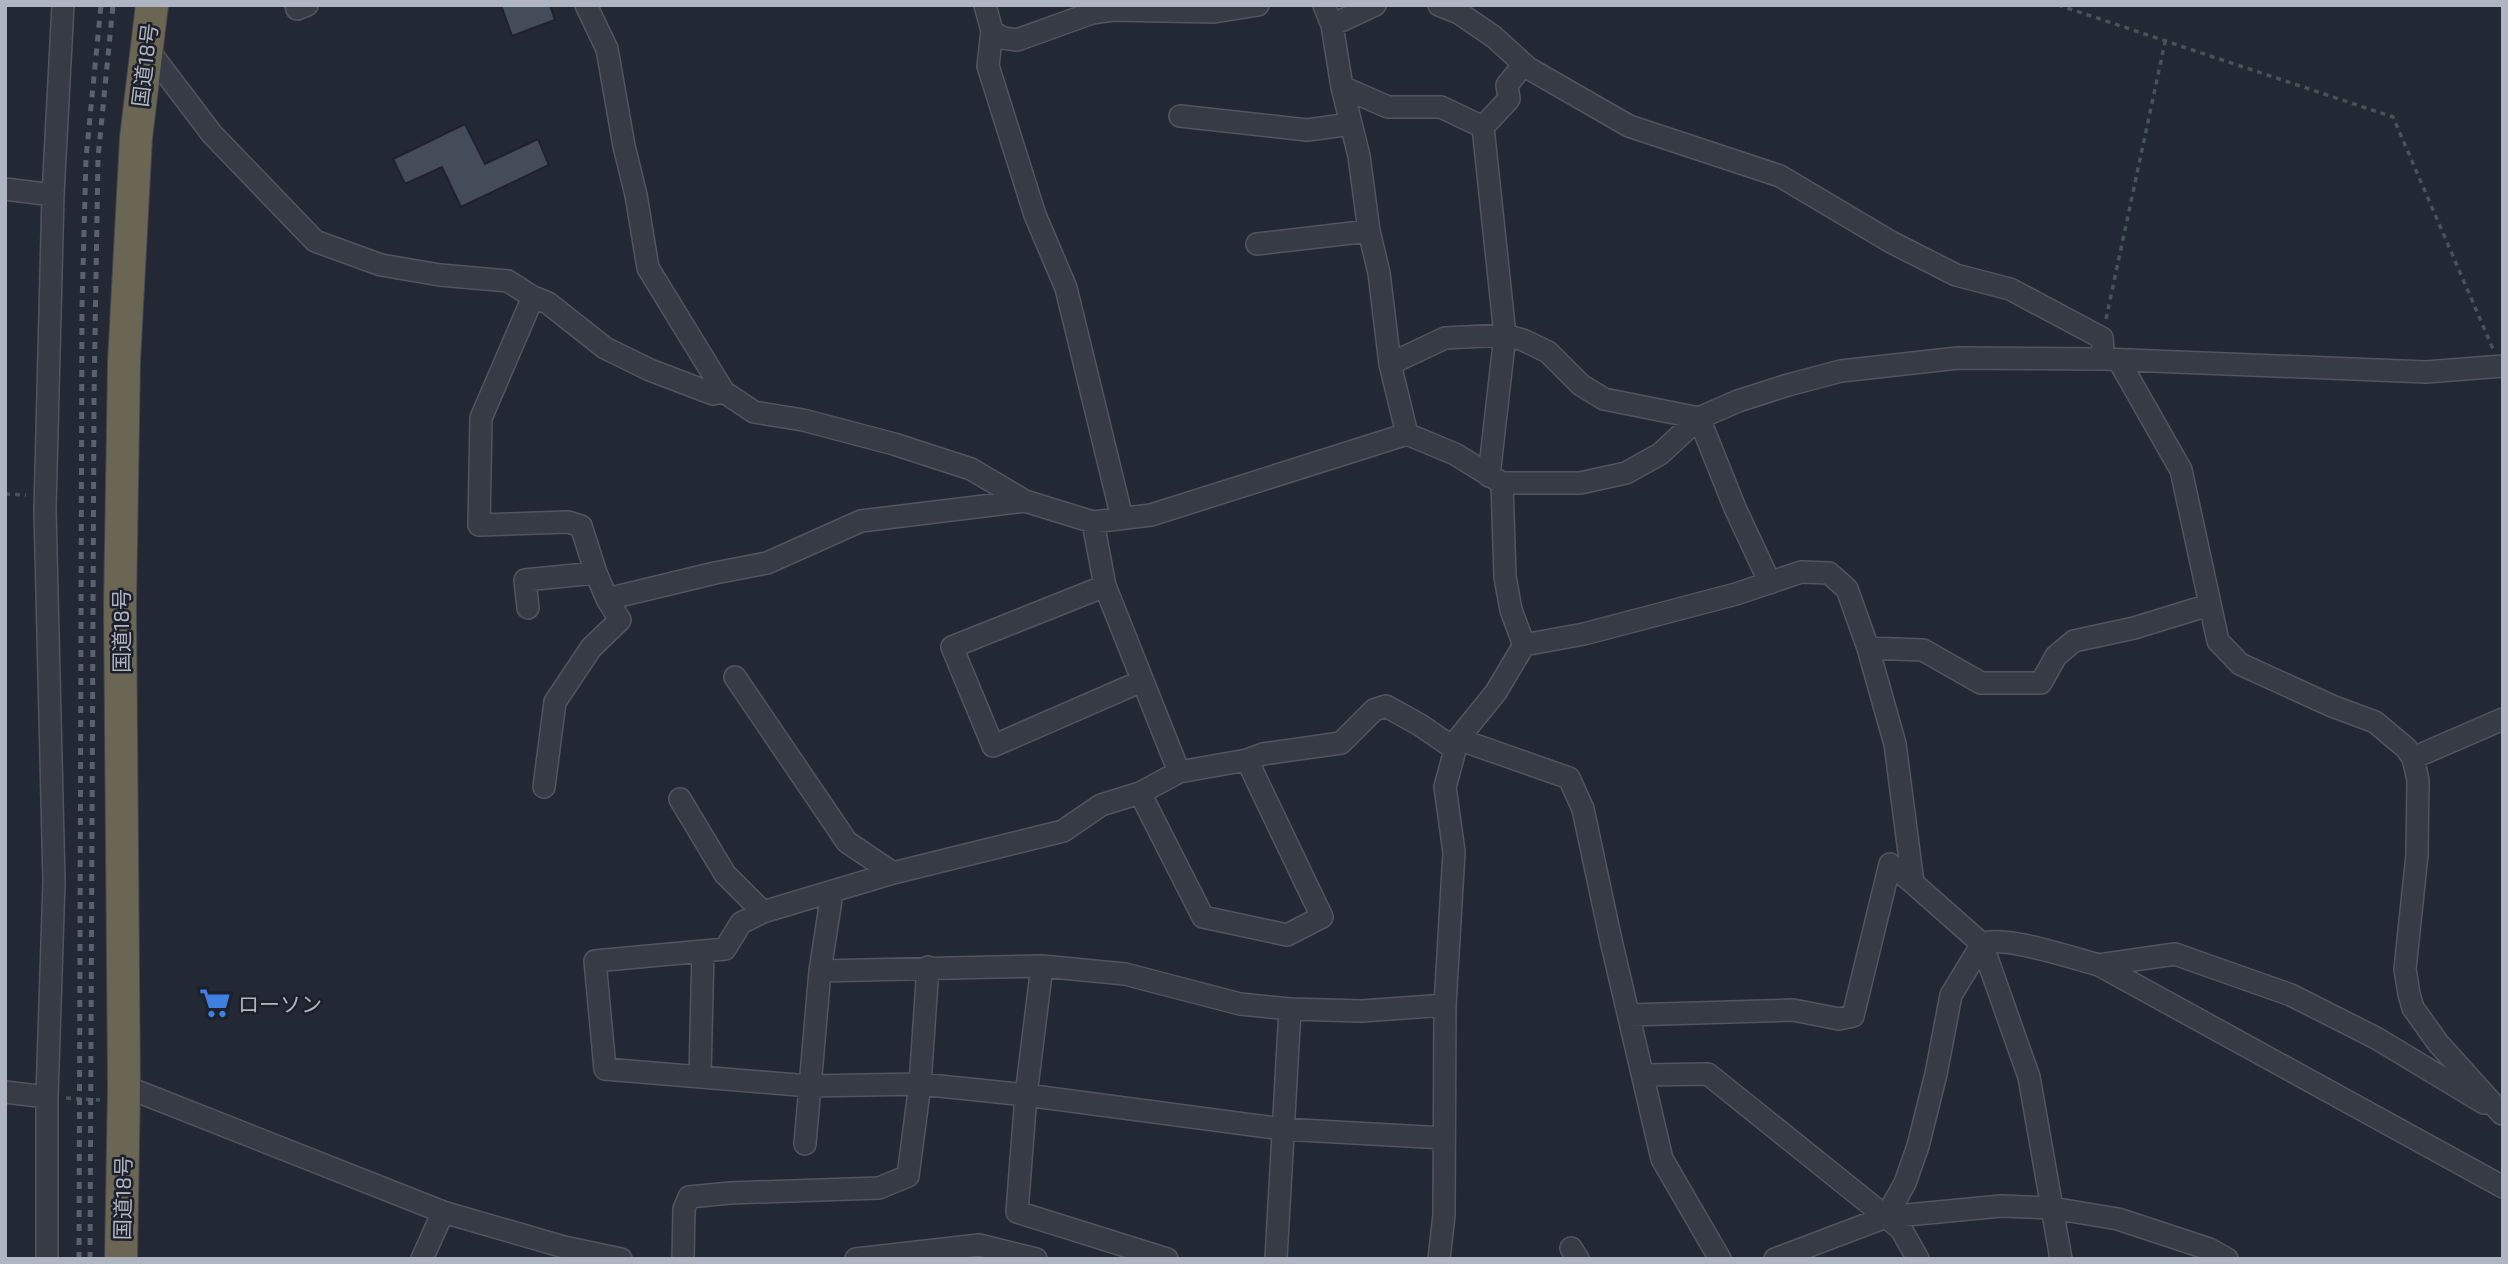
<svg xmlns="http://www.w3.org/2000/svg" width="2508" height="1264" font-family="'Exo 2','Noto Sans JP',sans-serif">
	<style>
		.building { fill: #444b59; stroke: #1d222c; stroke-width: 2 }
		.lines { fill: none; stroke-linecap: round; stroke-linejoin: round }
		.minor-casing { stroke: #505560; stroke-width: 24 }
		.highway-casing { stroke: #404550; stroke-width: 34 }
		.path { stroke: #465357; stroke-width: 3.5; stroke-dasharray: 5 5; stroke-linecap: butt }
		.minor { stroke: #363b46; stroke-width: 21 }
		.highway { stroke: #6b6554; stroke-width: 32 }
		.rail { stroke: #5a606e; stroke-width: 5; stroke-dasharray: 7 7; stroke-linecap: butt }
		.labels { text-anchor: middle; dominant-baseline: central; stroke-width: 5; stroke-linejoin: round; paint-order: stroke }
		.street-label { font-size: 21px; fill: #b0b5c2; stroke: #1b202a }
		.poi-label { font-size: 21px; fill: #b0b5c2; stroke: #1b202a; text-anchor: start }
	</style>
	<rect width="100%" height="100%" fill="#232835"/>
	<path class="building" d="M501,5H550L555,20L512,36Z
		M465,124L485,164L538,139L549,165L461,207L442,167L405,184L393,159Z"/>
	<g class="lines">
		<defs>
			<path id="minor" d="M296,5L297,9L307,5
				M586,5L607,49L624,146L636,195L648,268L724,392L754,412L803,420L894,444L971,469L1025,501L1093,522L1151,515L1407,434L1455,454L1502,483H1580L1626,473L1660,454L1699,418L1738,401L1788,385L1841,371L1958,358L2104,359L2426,372L2503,366
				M985,5L992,31
				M1324,5L1332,25L1342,87L1359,156L1369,231L1379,273L1390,364L1407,434
				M1439,5L1459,13L1494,37L1528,68L1629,126L1780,176L1891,242L1956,275L2010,289L2102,338L2104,359
				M1332,25L1375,5
				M146,47L212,134L315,241L381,265L440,275L508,281L533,297L548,303L605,348L650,370L713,394L724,392
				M1342,87L1388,107H1441L1483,127L1505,335L1489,476
				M1180,116L1307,130L1351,124
				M1483,127L1509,99L1507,85L1524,64
				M5,189L53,195
				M1257,244L1369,231
				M533,297L481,418L479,525L568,522L581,526L596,573L607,599L715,573L767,563L861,521L1025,501
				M2119,361L2181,470L2218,641L2240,664L2332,706L2375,722L2406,748L2413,758L2418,780L2417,855L2405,969L2409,994L2413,1008L2438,1043L2502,1114
				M1390,364L1445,338L1505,335L1523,340L1548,352L1581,385L1604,399L1699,418
				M1699,418L1735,508L1770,583
				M1502,483L1505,577L1511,610L1524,645
				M1122,518L1066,288L1035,215L988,66L992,31L1003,38L1017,40L1092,13L1113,10L1214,12L1258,5
				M1093,522L1105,586L1179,772
				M1105,586L952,647L993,746L1142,681
				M528,608L525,580L596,573
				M1868,648L1923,650L1981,683H2041L2056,656L2074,641L2134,628L2209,605
				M735,677L847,842L893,873
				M1458,739L1569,778L1583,809L1610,936L1662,1159L1720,1259
				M2413,758L2503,719
				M1247,760L1263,754L1341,743L1374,710L1386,706L1420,725L1455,749
				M544,787L555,702L591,648L620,620L607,599
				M1140,793L1203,917L1287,935L1322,917L1247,760L1179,772L1140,793L1101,805L1063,831L893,873L763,912L741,923L725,949L595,961L605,1069L809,1086L920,1084L1026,1095L1282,1129L1444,1138
				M680,799L725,874L763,912
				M2099,965L2175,954L2291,995L2376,1038L2484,1103
				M1042,966L1026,1095L1017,1212L1167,1259
				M820,971L1042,966L1125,974L1240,1004L1290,1009L1362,1011L1445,1005
				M1629,1015L1793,1010L1839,1019L1853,1016L1890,864L1913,883
				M1644,1075L1708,1074L1901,1229L1918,1259
				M700,1076L703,951
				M124,1086L443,1212L564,1247L621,1259
				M5,1092L47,1097
				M805,1144L820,971L832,893
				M1886,1217L1905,1183L1918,1146L1936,1074L1951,995L1982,944C2003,934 2075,959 2099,965L2503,1187
				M1571,1248L1578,1259
				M47,1259V1097L54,882L45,510L53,195L63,5
				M422,1259L443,1212
				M683,1259L684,1209L689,1197L730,1193L879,1188L908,1176L920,1084L928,967
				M856,1259L979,1245L1036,1259
				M1276,1259L1290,1009
				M1439,1259L1444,1215L1445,1005L1454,852L1445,787L1458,739L1496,692L1524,645L1584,634L1736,594L1801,572L1829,573L1847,589L1868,648L1895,744L1913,883L1982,944L2029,1077L2061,1259
				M1775,1259L1886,1217L2001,1206L2052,1208L2118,1219L2209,1249L2227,1259"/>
			<path id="highway" d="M121,1259L124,1086L120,606L124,362L136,138L152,5"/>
		</defs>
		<use href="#minor" class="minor-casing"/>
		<use href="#highway" class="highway-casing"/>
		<path class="path" d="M2058,5L2393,117L2493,349
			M2106,319L2165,42
			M5,494L26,495
			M66,1098L100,1100"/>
		<use href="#minor" class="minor"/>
		<use href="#highway" class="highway"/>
		<path class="rail" d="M79,1259L82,306L86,158L101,5
			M90,1259L94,396L98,158L113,5"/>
	</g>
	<defs>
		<symbol id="supermarket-bare" viewBox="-9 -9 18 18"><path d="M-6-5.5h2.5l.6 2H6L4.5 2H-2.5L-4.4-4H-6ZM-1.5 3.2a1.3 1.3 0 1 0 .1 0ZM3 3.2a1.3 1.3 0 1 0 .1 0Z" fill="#3f7fe0" stroke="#1b202a" stroke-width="2.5" paint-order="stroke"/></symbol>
	</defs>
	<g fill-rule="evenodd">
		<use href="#supermarket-bare" x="193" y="981" width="44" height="44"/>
	</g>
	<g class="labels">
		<g class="street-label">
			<text transform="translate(144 65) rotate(-83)">国道18号</text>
			<text transform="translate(120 631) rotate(-90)">国道18号</text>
			<text transform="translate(122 1198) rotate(-89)">国道18号</text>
		</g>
		<g class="poi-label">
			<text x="238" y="1003">ローソン</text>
		</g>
	</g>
	<rect width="2508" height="1264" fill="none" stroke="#b0b5c2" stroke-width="14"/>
</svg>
